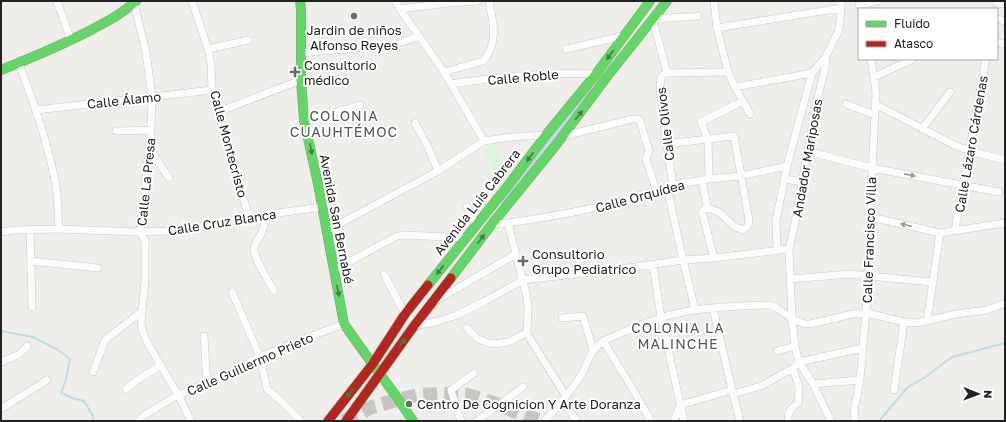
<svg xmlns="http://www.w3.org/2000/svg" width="1006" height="422" font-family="'Golos Text',sans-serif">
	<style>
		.park { fill: #daf5da }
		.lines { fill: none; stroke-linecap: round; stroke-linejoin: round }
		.stream { stroke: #bfdbe3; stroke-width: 2 }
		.canal { stroke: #bfdbe3; stroke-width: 7 }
		.highway-tunnel { stroke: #c7c5c3; stroke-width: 14; stroke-dasharray: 14 7; stroke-linecap: butt }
		.street-casing { stroke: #c9c8c7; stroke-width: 8 }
		.fast-casing { stroke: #999a82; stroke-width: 10 }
		.jam-casing { stroke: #999a82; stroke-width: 10 }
		.street { stroke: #fdfcfc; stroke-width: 7 }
		.fast { stroke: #63d668; stroke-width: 9 }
		.jam { stroke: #b3261e; stroke-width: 9 }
		.oneway { fill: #427c45 }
		.oneway2 { fill: #9a9a9a }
		.poi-dot { fill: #6a6968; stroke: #fff; stroke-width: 1.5 }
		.labels { text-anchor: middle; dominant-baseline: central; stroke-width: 4; stroke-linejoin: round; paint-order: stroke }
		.poi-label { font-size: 13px; fill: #222; stroke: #fff; text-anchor: start }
		.street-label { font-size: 13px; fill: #222; stroke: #fff }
		.neighbourhood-label { font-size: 14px; letter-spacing: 1px; fill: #555; stroke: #fff }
	</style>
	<rect width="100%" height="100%" fill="#f0eeeb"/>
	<path class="park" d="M495,144L509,176L491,198L493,174L484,149Z"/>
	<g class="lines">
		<path class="stream" d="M1,331L33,337L58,350L70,359L66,379L61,393L72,398L84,401L93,416V421
			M879,421L908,387L924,378L952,357L1005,343"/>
		<path class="canal" d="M504,201L590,91"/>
		<path class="highway-tunnel" d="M344,421L372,407L393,401L418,395L440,394L467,395L493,403L540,421"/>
		<defs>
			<path id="street" d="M57,1L71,40
				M192,1L208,49L211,64L212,90L249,218
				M395,1L400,9L444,72L484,141
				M714,1L717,28L728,72L735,87L750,114
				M134,3L146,52L152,97L151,130L140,232L145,241V281L141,321L142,330L147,342L178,395L191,421
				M997,3L1005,4
				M859,5L878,1
				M400,9L448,3L478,1
				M653,19L698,16
				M997,19L1005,21
				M652,20L657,35L667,73
				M717,28L841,8
				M400,43L419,36
				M997,43L1005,44
				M208,49L249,40
				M566,49L624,36
				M301,53L358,48
				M19,64C34,103 49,145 56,186C58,200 58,215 59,229
				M444,72L483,61C486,58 488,55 490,50C497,33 492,19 489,1
				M874,77L913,59
				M451,84C499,77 547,72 596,74
				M735,87L812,73L826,57
				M846,104L875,115
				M875,104L954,145L970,151L1005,160
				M36,110L152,97L212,90
				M218,112L301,80
				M304,120L313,119L360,105
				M415,123L428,147L438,171
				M922,129L950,92
				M116,131L151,130
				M563,136L633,119H638L640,121L649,151V152L647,155L646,159L656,190
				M666,144L734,136L749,220L748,226L743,230L735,227L720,213L707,207L702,180
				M149,148L169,178
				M807,151L872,168L999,192
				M709,179L708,139L701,122L743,101
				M785,179L802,182
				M673,185C669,158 664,131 662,103C661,96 659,86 661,79C661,75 664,74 667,73L728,72
				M667,187L683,260L695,310
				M467,207L476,225
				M707,207L702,212L714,258
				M264,215C265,225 264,231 258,239C257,242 255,244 254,248C253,257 269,282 274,291
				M871,217L940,233L1005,223
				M508,223L527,297L528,308L527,334L566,396
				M492,224L508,223L553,216L609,205L673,185L709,179L741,176L787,166
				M30,229L32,307
				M955,230L986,59
				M326,231L438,171L484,141L512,137L546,135
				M1,232L14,230L59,229L140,232L169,231L206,226L264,215L322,207
				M777,250L776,221L787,166L812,73
				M31,261L98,268
				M653,265L661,317L684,421
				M334,270L397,236L405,235L466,238
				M384,274L405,314
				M791,279L849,274L932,282
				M232,292L260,357L267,389L281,401L301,421
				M437,300L516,254
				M713,308L732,390L740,421
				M562,318L583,316L593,350
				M927,321L940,233
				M414,326L439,321L457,315L485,301L523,280L635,267L683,260L714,258L789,249
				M467,328L478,339L492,344L509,342L524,334H527
				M204,336L207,383
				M603,341L628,381L651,421
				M777,351L795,346
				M1,362C11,357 21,356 27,346
				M93,372L105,340L141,312
				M813,384L860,380
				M126,389L136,381L161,365
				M894,390L904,322
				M733,394L761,386L793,368L799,362L863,348
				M562,400L577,421
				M680,405L732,390
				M1,409L47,380
				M139,421L143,416L178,395L207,383L260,357L306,338L344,324
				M461,421L451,390L474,373
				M477,421L523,387
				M545,421C557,407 570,393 580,377C589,363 588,352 603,341C622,333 640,324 660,318C693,307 729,307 763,305H771L777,308L792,319L805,324H810L823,321L853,314L867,313L904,322L917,323L956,314L987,310L1005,303
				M674,421L679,407
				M788,421C788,411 791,408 798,403L799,388L793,368
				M831,421L813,384L799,362L795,346L792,319L789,249L795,223L816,105L825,68L826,56L839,30L841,8V1
				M855,421L854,411L860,380L869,276L871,217V190L876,93L874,77L871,59"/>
			<path id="fast" d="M300,1L301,10V80L304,120L318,184L344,324L361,348L396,396L413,421
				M1,70C31,58 60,46 89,31C106,22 122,14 136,1
				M451,278L492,224L556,145L606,78L667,1
				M428,285L507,187L546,135L596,74L650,1"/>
			<path id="jam" d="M328,421L372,365L405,314L428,285
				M346,421L414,326L451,278"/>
		</defs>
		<use href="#street" class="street-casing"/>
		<use href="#fast" class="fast-casing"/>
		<use href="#jam" class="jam-casing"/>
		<use href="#street" class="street"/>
		<use href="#fast" class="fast"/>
		<use href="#jam" class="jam"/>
	</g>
	<defs><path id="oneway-solid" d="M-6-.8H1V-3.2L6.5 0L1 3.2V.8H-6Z"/></defs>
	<g class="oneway">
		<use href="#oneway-solid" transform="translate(610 55) rotate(127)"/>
		<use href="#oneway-solid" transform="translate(579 115) rotate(-52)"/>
		<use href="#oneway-solid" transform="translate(311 149) rotate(79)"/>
		<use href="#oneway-solid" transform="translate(530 157) rotate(127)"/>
		<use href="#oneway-solid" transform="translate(481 239) rotate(-53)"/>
		<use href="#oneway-solid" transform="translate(440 270) rotate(128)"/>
		<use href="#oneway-solid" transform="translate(338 291) rotate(79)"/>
		<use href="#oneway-solid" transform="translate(402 343) rotate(-55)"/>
		<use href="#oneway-solid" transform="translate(350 393) rotate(128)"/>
	</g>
	<g class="oneway2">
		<use href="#oneway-solid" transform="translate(910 175) rotate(11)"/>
		<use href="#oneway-solid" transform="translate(906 225) rotate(-167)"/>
	</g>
	<g class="poi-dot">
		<circle cx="354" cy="16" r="4"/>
		<path d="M293 66h4v4h4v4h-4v4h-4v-4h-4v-4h4z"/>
		<path d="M521 255h4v4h4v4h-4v4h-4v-4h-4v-4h4z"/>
		<circle cx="409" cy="404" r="4"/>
	</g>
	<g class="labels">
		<g class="poi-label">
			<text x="354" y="30" text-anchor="middle">Jardin de niños<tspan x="354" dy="15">Alfonso Reyes</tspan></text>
			<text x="304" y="65">Consultorio<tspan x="304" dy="15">médico</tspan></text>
			<text x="532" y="254">Consultorio<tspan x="532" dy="15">Grupo Pediatrico</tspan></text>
			<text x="417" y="404">Centro De Cognicion Y Arte Doranza</text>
		</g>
		<g class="street-label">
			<text transform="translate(523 77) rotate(-5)">Calle Roble</text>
			<text transform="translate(124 100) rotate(-6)">Calle Álamo</text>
			<text transform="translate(665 124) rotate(-97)">Calle Olivos</text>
			<text transform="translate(229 144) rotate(75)">Calle Montecristo</text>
			<text transform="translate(971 144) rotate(-80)">Calle Lázaro Cárdenas</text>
			<text transform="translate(807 158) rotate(-80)">Andador Mariposas</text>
			<text transform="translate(146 182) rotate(-84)">Calle La Presa</text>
			<text transform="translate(640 196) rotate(-15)">Calle Orquídea</text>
			<text transform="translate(477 202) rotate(-52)">Avenida Luis Cabrera</text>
			<text transform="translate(337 219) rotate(79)">Avenida San Bernabé</text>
			<text transform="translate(222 222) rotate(-9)">Calle Cruz Blanca</text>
			<text transform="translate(869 240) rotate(-88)">Calle Francisco Villa</text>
			<text transform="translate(250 364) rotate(-24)">Calle Guillermo Prieto</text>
		</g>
		<g class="neighbourhood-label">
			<text x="344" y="115">COLONIA<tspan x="344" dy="16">CUAUHTÉMOC</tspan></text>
			<text x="678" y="327">COLONIA LA<tspan x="678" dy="16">MALINCHE</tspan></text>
		</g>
	</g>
	<rect width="1006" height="422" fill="none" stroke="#222222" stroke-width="4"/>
	<rect x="858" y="8" width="140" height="52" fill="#ffffff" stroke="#a7a7a7"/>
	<rect x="866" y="21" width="20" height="6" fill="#63d668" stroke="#a7a7a7"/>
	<text x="894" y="28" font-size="12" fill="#222222">Fluido</text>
	<rect x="866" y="41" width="20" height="6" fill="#b3261e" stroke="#a7a7a7"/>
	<text x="894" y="48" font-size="12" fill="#222222">Atasco</text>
	<g transform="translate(978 394) rotate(91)" stroke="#ffffff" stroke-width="3" paint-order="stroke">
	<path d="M0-3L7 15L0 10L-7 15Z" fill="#222222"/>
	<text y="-6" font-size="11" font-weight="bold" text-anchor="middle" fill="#222222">N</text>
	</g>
</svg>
